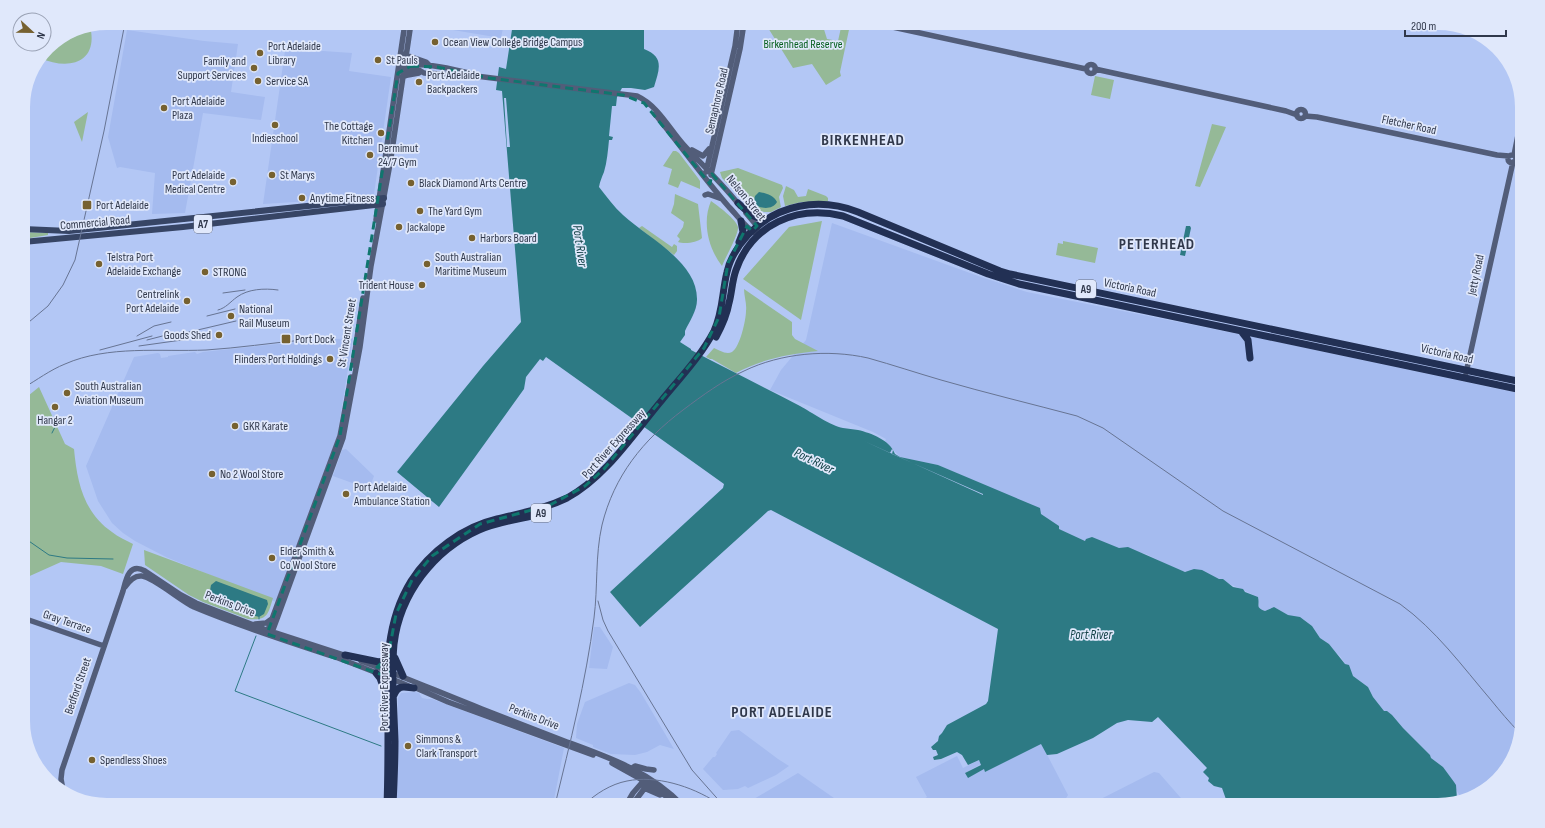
<svg xmlns="http://www.w3.org/2000/svg" width="1545" height="828" font-family="'Sofia Sans Condensed',sans-serif">
	<style>
		.built { fill: #a5bbef }
		.green { fill: #95b997 }
		.water { fill: #2d7a84 }
		.pier { fill: #b3c7f5 }
		.lines { fill: none; stroke-linecap: round; stroke-linejoin: round }
		.stream { stroke: #2d7a84; stroke-width: 1 }
		.secondary { stroke: #525d79; stroke-width: 5.5 }
		.primary { stroke: #374565; stroke-width: 6 }
		.highway { stroke: #223054; stroke-width: 7 }
		.rail { stroke: #677493; stroke-width: 1 }
		.marked { fill: none; stroke: #0f766e; stroke-width: 3; stroke-dasharray: 8 5; stroke-linejoin: round }
		.poi-dot { fill: #766130; stroke: #e0e8fb; stroke-width: 1.5 }
		.labels { text-anchor: middle; dominant-baseline: central; stroke-width: 3.5; stroke-linejoin: round; paint-order: stroke }
		.shield { fill: #e0e8fb; stroke: #656d80; stroke-width: 1 }
		.shield-label { font-size: 11px; font-weight: bold; fill: #30384b }
		.poi-label { font-size: 12px; fill: #30384b; stroke: #e0e8fb; text-anchor: start }
		.park-label { font-size: 12px; fill: #07601f; stroke: #e0e8fb }
		.street-label { font-size: 12px; fill: #30384b; stroke: #e0e8fb }
		.water-label { font-size: 13px; font-style: italic; fill: #114045; stroke: #e0e8fb }
		.district-label { font-size: 16px; font-weight: bold; letter-spacing: 1px; fill: #30384b; stroke: #e0e8fb }
	</style>
	<rect width="100%" height="100%" fill="#b3c7f5"/>
	<path class="built" d="M448,23H504L501,38L447,29Z
		M127,30L204,41L238,44L231,92L265,97L261,120L203,113L185,213L152,214L155,173L120,167L117,168L108,137Z
		M288,49L314,52L323,51L352,53L349,71L391,77L374,194L327,200L263,204L285,51Z
		M832,223L981,277L1027,292L1273,341L1522,394V721L1513,758L1485,791L1461,798L1443,767L1431,758L1430,755L1407,732L1384,712L1373,697L1368,687L1353,676L1340,656L1334,651L1329,644L1320,638L1314,629L1304,620L1288,615L1274,607L1265,611L1259,608L1258,597L1219,579L1178,570L1146,554L1085,541L1058,529L963,476L938,465L900,457L885,441L886,439L873,432L770,390L781,370L806,340Z
		M353,338L337,437L276,602L166,557L135,541L123,533L112,523L98,501L86,466L134,357L158,353L160,354L161,358L168,357V356L195,352L197,354L203,352L306,341Z
		M346,449L374,476L369,489L333,476L342,450Z
		M594,627H600L613,647L607,669L589,668Z
		M629,683L635,685L641,693L674,749L660,745L647,752L635,755L611,754L593,747V745L576,738L577,724L585,702Z
		M415,692L419,693L422,698L427,699H432L564,748L553,805H395L398,698L401,693Z
		M739,730L778,759L789,766L776,775L748,788L745,786L738,789L723,790L703,769L713,757H715L717,754L716,753L731,731Z
		M1041,743L1068,795L1065,800L1055,805H915L927,797L916,777L957,756L963,768L979,760L981,764L965,773L968,777L984,769L985,772Z
		M1154,772L1159,773L1187,805H1089Z
		M798,773L844,805H749L747,803Z"/>
	<path class="green" d="M765,23H822L827,39L838,41L842,23H849L850,25L840,72L841,76L826,85L812,64L793,68Z
		M90,26C99,63 69,71 40,58L48,47L75,29Z
		M1095,76L1114,80L1110,99L1091,95Z
		M88,112L82,142L74,122Z
		M1212,124L1226,127L1200,187L1195,186Z
		M673,151H676L679,153L698,178L700,181V189L681,181L678,188L668,184L672,169L663,166Z
		M738,168L782,185L783,188L779,197L781,207L771,212H764L750,207L722,178L720,172Z
		M786,186L794,190L798,197L806,196L808,189L826,196L828,198V201L801,202L785,206L783,196Z
		M675,194L698,204L702,238C697,243 684,244 678,242L680,239L677,236L683,227L684,222L671,213L674,204Z
		M711,201C718,206 736,219 738,227C739,234 725,258 722,266C708,248 702,222 711,201Z
		M822,221L801,320L743,279L789,227Z
		M642,226L672,247L674,244L677,246V251L674,255L639,228Z
		M24,232L48,233V235L24,239Z
		M1063,241L1098,248L1095,263L1056,255L1058,243L1063,244Z
		M744,289L792,322V335L795,339L818,351C789,354 762,359 736,373L712,359H710L706,357L714,348C719,350 726,355 732,352C740,347 746,320 746,311C747,304 744,296 744,289Z
		M39,387L65,444L74,449C77,481 83,512 112,532C118,537 126,540 133,544L123,574L101,566L61,562L23,579V400Z
		M144,550L273,598C268,614 268,621 248,619L203,602L189,595L145,565Z"/>
	<path class="water" d="M513,23H644V49C665,57 659,70 654,87L645,90L631,88H622L617,97L616,106H612L609,136L613,137L612,140H609C608,150 607,162 604,172C602,177 600,181 599,187C607,197 614,207 623,215C648,238 698,262 697,300C697,311 689,322 685,331V335L680,342L691,349V350C727,369 762,386 800,406C811,412 831,426 843,428C848,429 853,429 858,430C871,433 890,440 895,454L900,457L938,465L1040,508L1041,514L1059,526V529L1085,541L1086,539L1092,537L1119,548L1128,547L1185,572L1194,569L1202,570L1219,579H1223L1233,587L1243,589L1245,592L1258,597C1260,606 1255,607 1265,611L1274,607L1288,615L1300,617L1312,626L1320,638L1329,644L1345,664L1349,665L1353,676L1368,687L1373,697L1384,711H1387L1392,715L1403,728L1430,755L1431,758L1443,767L1454,782L1456,785L1457,799L1438,805H1228L1222,788L1214,786L1208,781L1209,778L1203,772L1207,768L1158,717L1152,722L1128,720L1117,723L1093,738L1057,754L1047,755L1041,744L985,772L984,769L968,778L965,773L981,765L979,760L968,765L962,755L957,752L941,759L934,760L933,757L938,755L936,750H933L931,747L938,741L939,736L942,733L947,725L986,704L988,701L998,629L771,510L768,511L640,627L610,592L723,488L724,484L546,357L543,361L540,359L526,377L524,389L439,507L397,472L483,366L521,322L502,91L496,90L499,67L506,69Z
		M759,192C765,193 774,195 777,202C773,209 764,209 757,206L754,200L755,196Z
		M1186,226H1190L1191,228L1185,256L1180,255Z
		M216,581L267,600L268,604L264,614L259,617C247,614 221,610 213,600C209,596 210,590 211,585Z"/>
	<path class="pier" d="M504,98H506L510,147H507Z
		M864,441L890,453L892,449L893,450L892,454L983,494V495Z"/>
	<g class="lines">
		<path class="stream" d="M52,433L57,423
			M23,537L49,555L67,558L113,559
			M259,619V617
			M256,636L235,691L381,746"/>
		<path class="secondary" d="M874,23L1086,69
			M403,54L426,62L430,66
			M1086.5 69a4.5 4.5 0 1 1 9 0a4.5 4.5 0 1 1-9 0Z
			M403,68C418,60 452,69 469,73
			M1095,69L1286,111L1297,115
			M400,72L419,70L424,73L476,76L637,96C658,106 668,127 683,144C702,165 723,184 740,206
			M402,77L408,75L419,73
			M1296.5 114a4.5 4.5 0 1 1 9 0a4.5 4.5 0 1 1-9 0Z
			M655,114C680,145 703,177 729,207C737,215 745,227 755,233
			M1305,116L1317,117L1497,155L1509,156
			M692,150L703,156L709,149
			M1514,155L1522,115
			M1508 159a4 4 0 1 1 8 0a4 4 0 1 1-8 0Z
			M706,172L735,46L738,23
			M711,175L740,49L744,23
			M705,195L708,194L722,199
			M746,213L757,226L758,230
			M376,220L405,23
			M353,365L363,298
			M1466,373L1513,162
			M125,587C129,581 134,575 142,576C153,577 181,601 194,607C239,626 286,641 332,656C358,665 384,676 409,686
			M23,618L104,646
			M255,624L266,623L273,618
			M269,633V627L340,436L351,377
			M269,635L272,632L278,616L343,438L360,347L371,266L390,164L411,23
			M361,661C402,676 441,693 482,709C510,720 538,731 567,742C608,757 651,772 682,805
			M416,688L448,702L593,755
			M612,763L648,783L678,805
			M632,768L635,766L646,769L654,770
			M644,788L660,795
			M63,790L61,779L62,770L123,591C126,579 129,562 145,571L181,595L196,603L264,629L347,656
			M626,805L633,793L646,778
			M632,805L650,781"/>
		<path class="primary" d="M23,229L69,231L384,198
			M23,242L183,227L383,204"/>
		<path class="highway" d="M738,203C747,211 754,220 767,219
			M739,242L743,232L741,221
			M1241,331L1248,340L1250,358
			M716,337C722,326 727,315 729,303C732,292 732,281 736,270C752,224 797,205 843,216L988,274L1019,284L1522,390
			M345,655L379,662L383,661L388,657
			M395,658L403,676
			M376,673L380,678L385,692
			M394,695C399,684 404,687 414,688
			M387,805C388,779 388,753 388,727C387,677 383,626 411,581C430,551 463,527 497,519C521,513 544,509 567,498C606,477 634,433 662,400C680,378 701,356 714,331C723,312 722,292 727,272C730,258 738,246 748,235C777,204 819,197 858,212L1000,271L1010,274L1522,382
			M393,805C394,784 395,763 395,741C394,709 391,676 394,644C400,594 434,550 479,530C497,522 516,520 535,515"/>
		<path class="rail" d="M223,293L245,290
			M218,310C226,308 230,302 237,297C248,289 264,288 278,290
			M207,316L235,309
			M23,327L48,306L63,285L75,260L104,131L125,23
			M137,336L154,326L171,322
			M172,336L236,321
			M147,340L174,333
			M139,346L189,339
			M100,350L152,336
			M23,388C37,380 50,370 65,364C108,345 161,352 206,350C238,348 271,343 303,340
			M598,601L603,620L608,631L692,770L723,805
			M555,805C570,743 586,681 594,618C598,587 595,556 602,525C614,476 643,440 683,410C703,395 722,381 744,371C781,353 828,349 868,358C893,365 917,373 941,380C986,393 1032,404 1077,416L1103,428L1223,511L1400,604C1436,630 1462,666 1491,700C1500,711 1509,722 1519,732
			M584,805C595,794 611,784 627,781C656,775 691,786 716,802"/>
	</g>
	<path class="marked" d="M411,66L437,67L489,78L623,95L644,103L710,184L712,174L757,226L752,231L747,226L728,263L719,317L704,348L604,469L585,486L550,505L480,524L432,556L412,580L396,614L388,657L377,667L388,670V677L267,634L340,436L398,73Z"/>
	<g class="poi-dot">
		<circle cx="435" cy="42" r="4"/>
		<circle cx="260" cy="53" r="4"/>
		<circle cx="378" cy="60" r="4"/>
		<circle cx="254" cy="68" r="4"/>
		<circle cx="258" cy="81" r="4"/>
		<circle cx="419" cy="82" r="4"/>
		<circle cx="164" cy="108" r="4"/>
		<circle cx="275" cy="125" r="4"/>
		<circle cx="381" cy="133" r="4"/>
		<circle cx="370" cy="155" r="4"/>
		<circle cx="272" cy="175" r="4"/>
		<circle cx="233" cy="182" r="4"/>
		<circle cx="411" cy="183" r="4"/>
		<circle cx="302" cy="198" r="4"/>
		<rect x="82" y="200" width="10" height="10" rx="2"/>
		<circle cx="420" cy="211" r="4"/>
		<circle cx="399" cy="227" r="4"/>
		<circle cx="472" cy="238" r="4"/>
		<circle cx="99" cy="264" r="4"/>
		<circle cx="427" cy="264" r="4"/>
		<circle cx="205" cy="272" r="4"/>
		<circle cx="422" cy="285" r="4"/>
		<circle cx="187" cy="301" r="4"/>
		<circle cx="231" cy="316" r="4"/>
		<circle cx="219" cy="335" r="4"/>
		<rect x="281" y="334" width="10" height="10" rx="2"/>
		<circle cx="330" cy="359" r="4"/>
		<circle cx="67" cy="393" r="4"/>
		<circle cx="55" cy="407" r="4"/>
		<circle cx="235" cy="426" r="4"/>
		<circle cx="212" cy="474" r="4"/>
		<circle cx="346" cy="494" r="4"/>
		<circle cx="272" cy="558" r="4"/>
		<circle cx="408" cy="746" r="4"/>
		<circle cx="92" cy="760" r="4"/>
	</g>
	<g class="labels">
		<g class="shield">
			<rect x="194" y="215" width="18" height="18" rx="3"/>
			<rect x="1076" y="280" width="20" height="18" rx="3"/>
			<rect x="531" y="504" width="20" height="18" rx="3"/>
		</g>
		<g class="shield-label">
			<text x="203" y="224">A7</text>
			<text x="1086" y="289">A9</text>
			<text x="541" y="513">A9</text>
		</g>
		<g class="poi-label">
			<text x="443" y="42">Ocean View College Bridge Campus</text>
			<text x="268" y="46">Port Adelaide<tspan x="268" dy="14">Library</tspan></text>
			<text x="386" y="60">St Pauls</text>
			<text x="246" y="61" text-anchor="end">Family and<tspan x="246" dy="14">Support Services</tspan></text>
			<text x="427" y="75">Port Adelaide<tspan x="427" dy="14">Backpackers</tspan></text>
			<text x="266" y="81">Service SA</text>
			<text x="172" y="101">Port Adelaide<tspan x="172" dy="14">Plaza</tspan></text>
			<text x="373" y="126" text-anchor="end">The Cottage<tspan x="373" dy="14">Kitchen</tspan></text>
			<text x="275" y="138" text-anchor="middle">Indieschool</text>
			<text x="378" y="148">Dermimut<tspan x="378" dy="14">24/7 Gym</tspan></text>
			<text x="225" y="175" text-anchor="end">Port Adelaide<tspan x="225" dy="14">Medical Centre</tspan></text>
			<text x="280" y="175">St Marys</text>
			<text x="419" y="183">Black Diamond Arts Centre</text>
			<text x="310" y="198">Anytime Fitness</text>
			<text x="96" y="205">Port Adelaide</text>
			<text x="428" y="211">The Yard Gym</text>
			<text x="407" y="227">Jackalope</text>
			<text x="480" y="238">Harbors Board</text>
			<text x="107" y="257">Telstra Port<tspan x="107" dy="14">Adelaide Exchange</tspan></text>
			<text x="435" y="257">South Australian<tspan x="435" dy="14">Maritime Museum</tspan></text>
			<text x="213" y="272">STRONG</text>
			<text x="414" y="285" text-anchor="end">Trident House</text>
			<text x="179" y="294" text-anchor="end">Centrelink<tspan x="179" dy="14">Port Adelaide</tspan></text>
			<text x="239" y="309">National<tspan x="239" dy="14">Rail Museum</tspan></text>
			<text x="211" y="335" text-anchor="end">Goods Shed</text>
			<text x="295" y="339">Port Dock</text>
			<text x="322" y="359" text-anchor="end">Flinders Port Holdings</text>
			<text x="75" y="386">South Australian<tspan x="75" dy="14">Aviation Museum</tspan></text>
			<text x="55" y="420" text-anchor="middle">Hangar 2</text>
			<text x="243" y="426">GKR Karate</text>
			<text x="220" y="474">No 2 Wool Store</text>
			<text x="354" y="487">Port Adelaide<tspan x="354" dy="14">Ambulance Station</tspan></text>
			<text x="280" y="551">Elder Smith &amp;<tspan x="280" dy="14">Co Wool Store</tspan></text>
			<text x="416" y="739">Simmons &amp;<tspan x="416" dy="14">Clark Transport</tspan></text>
			<text x="100" y="760">Spendless Shoes</text>
		</g>
		<g class="park-label">
			<text x="803" y="44">Birkenhead Reserve</text>
		</g>
		<g class="street-label">
			<text transform="translate(717 101) rotate(-77)">Semaphore Road</text>
			<text transform="translate(1409 125) rotate(12)">Fletcher Road</text>
			<text transform="translate(746 198) rotate(51)">Nelson Street</text>
			<text transform="translate(95 223) rotate(-5)">Commercial Road</text>
			<text transform="translate(1476 275) rotate(-78)">Jetty Road</text>
			<text transform="translate(1130 288) rotate(12)">Victoria Road</text>
			<text transform="translate(347 333) rotate(-81)">St Vincent Street</text>
			<text transform="translate(1447 354) rotate(13)">Victoria Road</text>
			<text transform="translate(614 444) rotate(-48)">Port River Expressway</text>
			<text transform="translate(230 604) rotate(21)">Perkins Drive</text>
			<text transform="translate(67 622) rotate(19)">Gray Terrace</text>
			<text transform="translate(78 686) rotate(-71)">Bedford Street</text>
			<text transform="translate(384 687) rotate(-90)">Port River Expressway</text>
			<text transform="translate(534 717) rotate(21)">Perkins Drive</text>
		</g>
		<g class="water-label">
			<text transform="translate(580 246) rotate(82)">Port River</text>
			<text transform="translate(814 461) rotate(26)">Port River</text>
			<text x="1091" y="635">Port River</text>
		</g>
		<g class="district-label">
			<text x="863" y="140">BIRKENHEAD</text>
			<text x="1157" y="244">PETERHEAD</text>
			<text x="782" y="712">PORT ADELAIDE</text>
		</g>
	</g>
	<path d="M0 0H1545V828H0ZM107 30H1438A77 77 0 0 1 1515 107V721A77 77 0 0 1 1438 798H107A77 77 0 0 1 30 721V107A77 77 0 0 1 107 30Z" fill="#e0e8fb" fill-rule="evenodd"/>
	<g transform="translate(32 32) rotate(112)"><circle r="19" fill="#e0e8fb" stroke="#9aa2b5"/>
	<path d="M0-3L7 15L0 10L-7 15Z" fill="#766130"/>
	<text y="-6" font-size="11" font-weight="bold" text-anchor="middle" fill="#30384b">N</text>
	</g>
	<path d="M1405 30v6h101v-6" fill="none" stroke="#30384b" stroke-width="2"/>
	<text x="1411" y="30" font-size="12" fill="#30384b" stroke="#e0e8fb" stroke-width="3" paint-order="stroke">200 m</text>
</svg>
